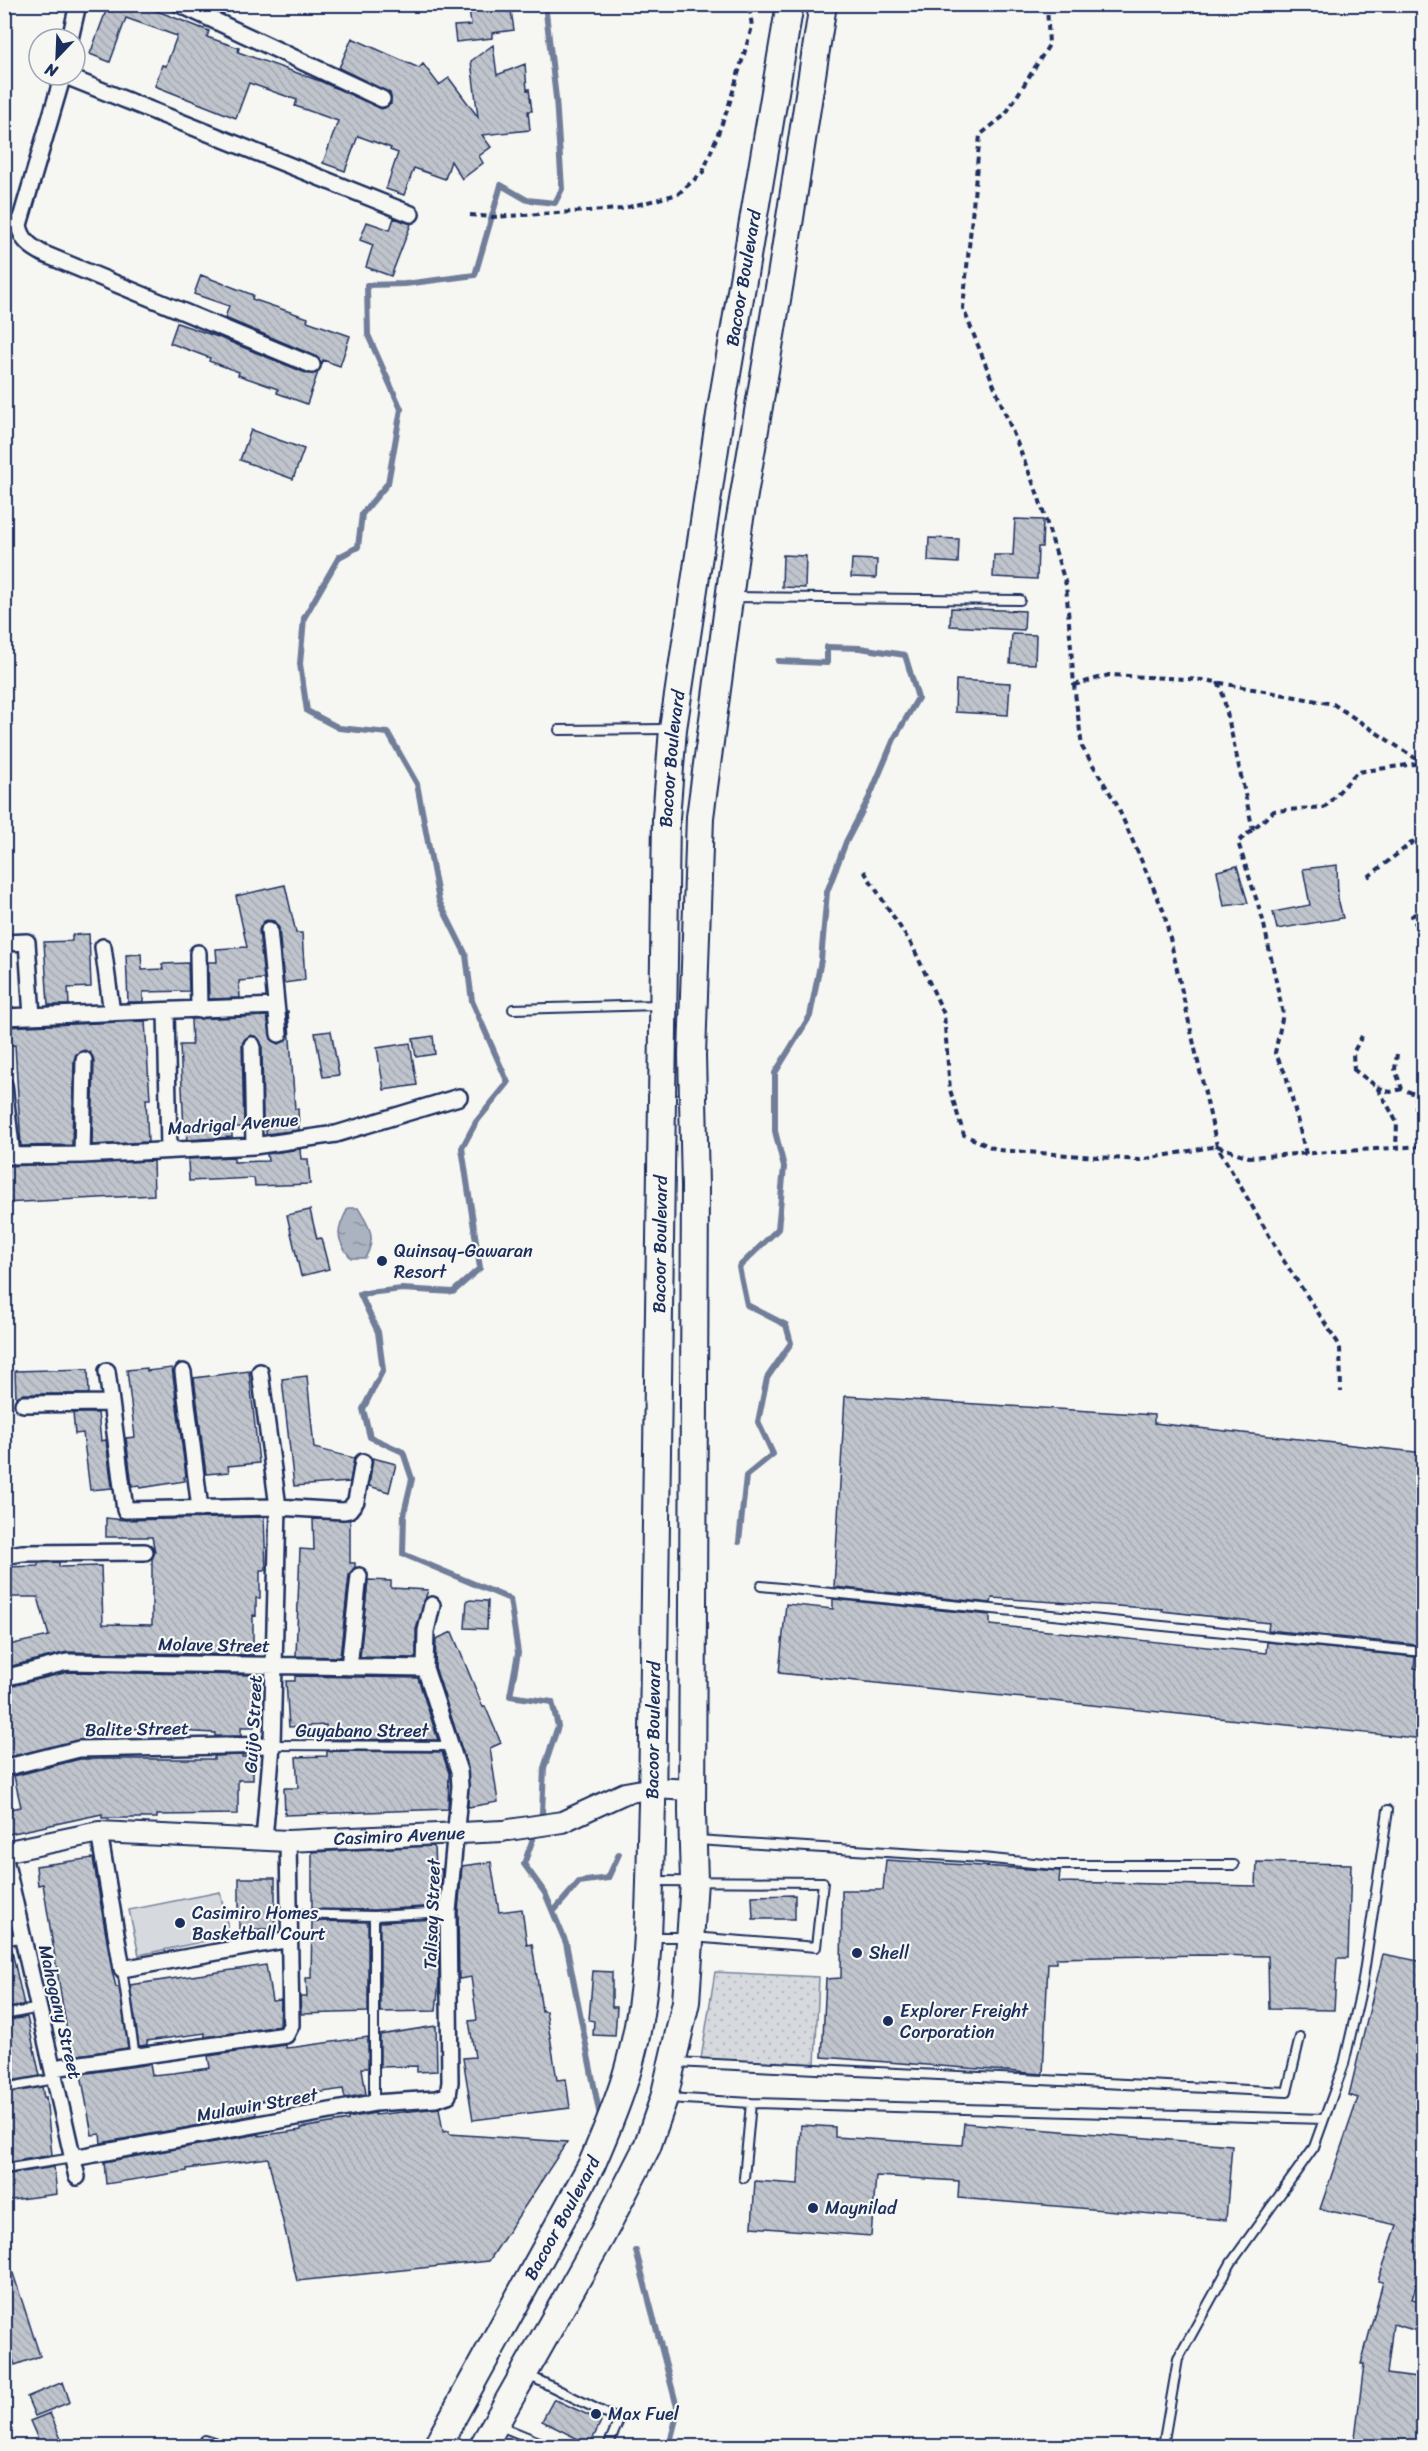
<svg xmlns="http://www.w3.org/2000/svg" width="1428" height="2451" font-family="Sriracha,sans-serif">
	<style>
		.grass { fill: url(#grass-dots); stroke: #78849e; stroke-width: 1.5 }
		.garden { fill: #d6d9dd; stroke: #78849e; stroke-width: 1.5 }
		.water { fill: url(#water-ripples); stroke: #717e99; stroke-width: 1.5 }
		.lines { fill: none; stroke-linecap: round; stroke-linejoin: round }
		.stream { stroke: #717e99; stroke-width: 6 }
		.building { fill: url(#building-back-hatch); stroke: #1b2f5e; stroke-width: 1.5 }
		.service-casing { stroke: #1b2f5e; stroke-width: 12 }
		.minor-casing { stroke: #1b2f5e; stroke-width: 20 }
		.tertiary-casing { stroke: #1b2f5e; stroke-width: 24 }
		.primary-casing { stroke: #1b2f5e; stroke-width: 30 }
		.path { stroke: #1b2f5e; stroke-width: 4; stroke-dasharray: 6 4.5; stroke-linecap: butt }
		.service { stroke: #f6f6f2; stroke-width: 8 }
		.minor { stroke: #f6f6f2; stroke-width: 15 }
		.tertiary { stroke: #f6f6f2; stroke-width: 20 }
		.primary { stroke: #f6f6f2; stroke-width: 26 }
		.poi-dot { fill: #1b2f5e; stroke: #f6f6f2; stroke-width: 2 }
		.labels { text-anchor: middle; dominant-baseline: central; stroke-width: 4.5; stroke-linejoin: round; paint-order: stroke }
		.street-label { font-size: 18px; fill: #1b2f5e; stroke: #f6f6f2 }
		.poi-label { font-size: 18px; fill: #1b2f5e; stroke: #f6f6f2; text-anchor: start }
	</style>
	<defs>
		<pattern id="grass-dots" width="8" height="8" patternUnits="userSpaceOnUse" patternTransform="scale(1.5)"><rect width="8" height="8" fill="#d6d9dd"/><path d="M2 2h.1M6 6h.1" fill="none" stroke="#b7bbc0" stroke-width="1.8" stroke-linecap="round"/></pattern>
		<pattern id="water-ripples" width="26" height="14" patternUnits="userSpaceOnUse" patternTransform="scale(1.5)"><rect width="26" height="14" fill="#abb2c0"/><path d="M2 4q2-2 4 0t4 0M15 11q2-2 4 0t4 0" fill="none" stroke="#8a919f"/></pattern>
		<pattern id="building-back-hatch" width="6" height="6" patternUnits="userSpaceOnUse" patternTransform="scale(1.5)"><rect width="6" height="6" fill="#c0c4cd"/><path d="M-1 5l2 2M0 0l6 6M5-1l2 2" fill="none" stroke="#a4a9b2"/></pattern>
	</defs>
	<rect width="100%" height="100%" fill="#f6f6f2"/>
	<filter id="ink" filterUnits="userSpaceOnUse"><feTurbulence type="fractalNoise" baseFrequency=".0167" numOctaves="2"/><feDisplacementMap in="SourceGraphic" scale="12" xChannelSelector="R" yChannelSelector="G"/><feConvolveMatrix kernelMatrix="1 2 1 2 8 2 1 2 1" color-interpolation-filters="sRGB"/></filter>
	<g filter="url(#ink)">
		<path class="grass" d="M715,1972L819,1977L815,2064L701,2059Z"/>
		<path class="garden" d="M220,1892L230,1936L139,1955L129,1910Z"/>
		<path class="water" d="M348,1208H358C370,1227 377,1238 365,1258H351C334,1238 337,1229 348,1208Z"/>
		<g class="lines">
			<path class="stream" d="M545,4L556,98L562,189L555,203L527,200L501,185L475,275L405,284L367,285L368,335L401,409L388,483L362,514L358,547L339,557L304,618L300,664L307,711L339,728L388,733L417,784L439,901L466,955L472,1001L508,1083L476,1122L462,1148L480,1268L453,1292L402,1289L360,1294L378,1332L383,1370L363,1409L370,1437L403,1452L412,1479L404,1513L403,1554L510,1599L518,1653L510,1696L552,1702L558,1726L544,1768L542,1813L524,1864L545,1893L566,1943L600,2116
				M739,1542L746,1476L773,1454L758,1422L767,1378L791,1343L786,1325L747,1305L739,1267L778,1229L784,1167L775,1131V1073L810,1016L821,960L827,892L846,842L869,798L894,739L918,698L905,655L860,648L827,647V663L778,661
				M553,1912L579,1882L608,1878L619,1854
				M636,2251L678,2411L669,2446"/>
		</g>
		<path class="building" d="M94,4H138L165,14L209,31L207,37L239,48L238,52L320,81L382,109L391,104L390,93L339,68L352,38L419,68L423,64L439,85L449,78L478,117L471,61L493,45L497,75L525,64L527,90L529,89L532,111H528L530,130L482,135L491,147L479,156L483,163L462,179L451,161L445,179L414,168L404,195L386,189L398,153L390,150L391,148L358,136L345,171L323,163L338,121L295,106L297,100L249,83L236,118L155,86L162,65L166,66L177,36L126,18L110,62L90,54L106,11L94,7Z
			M496,4H510L514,30L492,33V38L456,42L454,26L471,25L469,8Z
			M394,218L411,224L391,276L366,267L373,245L360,240L367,222L390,230Z
			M201,275L253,295L252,299L308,318L307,321L350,336L340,366L323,360L322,364L316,356L225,318L229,306L194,294Z
			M177,323L218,337L308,374L318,372L307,404L277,393L278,389L238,375L239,372L209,361L210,358L170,343Z
			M251,430L304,449L293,479L240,460Z
			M1015,519L1043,520L1042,547H1038L1037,579L993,577L994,555H1013Z
			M929,538L959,539L958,563L928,561Z
			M783,555L806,556L805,588L782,587Z
			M852,559L877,560L876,578L851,577Z
			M951,608L1025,611L1024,630L950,626Z
			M1012,634L1036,635L1035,664L1010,663Z
			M956,680L1010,683L1008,715L955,712Z
			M1337,865L1338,899L1343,918L1277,929L1273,912L1310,905L1303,869Z
			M1237,866L1248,903L1224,906L1217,871Z
			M285,885L296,933H302L305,980L284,983L279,928L274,921L267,920L263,922L259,930L264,979L239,981L240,998L209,999L208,962H217L216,949L247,947L236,896Z
			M89,934L91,987L68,988L69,1005H48L44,942L72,941V935Z
			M141,954L142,970L163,969L162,964L188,963L189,991L143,992V1002H128L126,955Z
			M287,1011H288L295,1109H298L299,1130L266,1134V1126H263L262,1045L257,1037L251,1035L244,1040L242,1045L244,1127H232V1137L187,1140L186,1130H184L180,1045H192L191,1019L267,1016L271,1039L279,1044L288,1037Z
			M145,1021L150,1099H146L148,1142L92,1145L94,1060L90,1052L84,1050L76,1054L74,1060L72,1145L21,1146L15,1045L4,1046V1027Z
			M331,1031L339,1075L323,1077L315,1033Z
			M433,1036L435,1054L416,1057L413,1039Z
			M410,1043L417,1085L384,1090L377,1048Z
			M300,1149L301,1159H308L310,1184L255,1186L254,1178L189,1181L188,1159L234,1157V1162L268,1161L267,1154Z
			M153,1161L154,1195L4,1203V1166Z
			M310,1210L317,1239L321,1238L329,1269L301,1276L287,1215Z
			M147,1368V1371L172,1368L186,1476L184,1477L185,1481L140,1488V1485L132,1486L126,1438L135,1437L127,1370Z
			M88,1369L89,1394H23L16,1398L15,1371Z
			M249,1371L259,1463L228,1466L229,1472L206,1474L194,1378Z
			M307,1376L314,1448L354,1458L350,1482L294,1486L282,1379Z
			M845,1396L1154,1415V1423L1424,1453V1582L1417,1645L1268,1630L1269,1623L1162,1611L1163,1609L992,1598L991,1603L834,1587Z
			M73,1413H98L101,1441L106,1440L112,1488L90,1490L83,1433L75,1434Z
			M373,1458L396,1464L389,1492L369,1486Z
			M264,1517L266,1570H260V1598H256V1616L253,1615V1655L67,1652L4,1668V1646L49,1636L38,1597H4V1567L38,1566V1563L59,1562V1567L101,1566L103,1624L152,1625V1559L155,1552L152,1537H106V1518L125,1520Z
			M313,1519L350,1520V1563H355V1567L349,1575L340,1657L296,1656L300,1549L314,1550Z
			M368,1580L391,1581V1588L428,1590L416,1629V1658L360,1657Z
			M833,1599L990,1615V1625L1266,1653L1267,1642L1415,1657L1414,1668L1424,1669V1739L779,1673L786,1604L833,1609Z
			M467,1600L488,1601L487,1629L465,1628Z
			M452,1632L483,1707L485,1706L501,1743L490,1748L498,1802L468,1807V1768L435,1667L436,1639Z
			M68,1672L253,1675L254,1727H241V1736H215V1733L83,1726L85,1739L9,1757L7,1746H4V1688Z
			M295,1676L418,1678L438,1740L326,1739V1725L289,1727L286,1681H295Z
			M327,1751L442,1752L449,1773L448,1809L285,1815L284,1788H298L296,1757L327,1756Z
			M242,1755V1757H253V1780H238V1814L157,1815V1818H102V1814L4,1835V1810L21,1807L14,1776L80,1759H214V1756Z
			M434,1846L435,1870L442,1869L439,1906L374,1910L312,1909V1852Z
			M93,1858L112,1971L116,1987H119L128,2048L71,2056L43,1884L38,1885L36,1866Z
			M886,1860L1060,1871L1059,1882L1256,1886L1257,1862L1351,1864L1348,1958H1337L1334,2010L1269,2009L1268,1956L1200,1955L1056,1958V1963H1048L1043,2074L822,2057L826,1979L841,1978L842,1890H883Z
			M491,1862L499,1912L522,1909L527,1945L532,1944L542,2011H546L557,2080L566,2079L570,2108L473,2120L463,2058L475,2057L469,2021L477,2020L471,1977L459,1979L458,1912L462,1866Z
			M239,1878H275V1929H239Z
			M795,1895V1919H753L752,1896Z
			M438,1919L439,1981L436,2011L380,2012V1922Z
			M312,1921L368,1922V2012L301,2014L300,1997H307L306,1978H311Z
			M11,1947L24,2005L4,2009V1948Z
			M1383,1954L1424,1962V2261L1412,2299L1424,2302V2333L1393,2324L1387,2374L1424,2379V2446H1354L1364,2364H1361L1383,2282L1378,2281L1397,2225L1320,2209L1358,2098L1349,2095Z
			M266,1965L272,2001L281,2000L280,2026L205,2037V2033L147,2041V2045L139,2046L130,1985Z
			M593,1971L612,1972V2007H617L615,2036L593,2035L594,2021L589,2020Z
			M27,2017L40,2076L4,2082V2021Z
			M436,2026L437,2071L417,2072V2066L380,2067V2035Z
			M368,2037V2068H362L366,2094L345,2098L343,2089L255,2102L256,2115L101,2143L100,2134L92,2135L81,2074L150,2064L152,2075L173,2073L210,2068L208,2056L286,2045V2048L296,2047Z
			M42,2087L44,2098L46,2097L52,2155L4,2163V2094Z
			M439,2108L443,2132L449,2131V2134L567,2142L489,2261L297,2281L268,2158L187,2169V2171L150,2177L106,2184L104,2162L259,2134V2136L301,2130V2128L348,2120V2118L375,2113V2115Z
			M964,2123L1232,2145L1226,2220L958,2198L959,2181L876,2176L871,2236L752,2227L755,2181L798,2184L801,2125L835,2127V2137L962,2145Z
			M54,2167L57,2194L4,2201V2175Z
			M4,2258H8L40,2356L15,2365L4,2334Z
			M63,2382L70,2402L35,2416L27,2397Z
			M554,2399L601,2421L590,2445L542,2421Z
			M50,2413L61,2439L41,2446L30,2421Z"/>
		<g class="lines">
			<defs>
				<path id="service" d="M733,597L1020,600
					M559,730L668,729
					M513,1009L659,1005
					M761,1586L1424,1652
					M272,1745L451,1746
					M697,1840L982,1858L1054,1865H1234
					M289,1914L374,1916L448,1912
					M374,1916V2103
					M652,1937H692L816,1947L823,1882L653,1881
					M4,1941L23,1937
					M122,1969L135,2057
					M4,2015L39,2008
					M675,2062L1287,2092L1300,2037
					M4,2088L55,2079
					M668,2098L751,2103L1324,2119
					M4,2169L73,2158
					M744,2178L751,2103
					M528,2375L619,2420L608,2446
					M500,2426L549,2446
					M205,2440L224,2446
					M1163,2446L1178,2359L1231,2263L1314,2147L1344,2064L1362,1986L1388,1810"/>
				<path id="minor" d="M179,4L382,99
					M70,39L78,4
					M63,75L19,225C22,241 31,247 44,254L312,365
					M63,75L411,214
					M269,930L279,1034
					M4,943L27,942L32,1016
					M103,947L112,1013
					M198,953L199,1010
					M166,1011L169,1149
					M4,1017L276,1006
					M252,1045L254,1146
					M4,1085L12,1155
					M82,1155L84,1060
					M4,1156L82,1155L254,1146L336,1134L459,1097
					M107,1371L125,1510L278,1507L343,1511L349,1510L356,1501L363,1462
					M183,1372L200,1509
					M260,1372L278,1507L272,1745L264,1840
					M23,1404L111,1403
					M4,1556L22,1553L145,1552
					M349,1667L359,1576
					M4,1678L67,1662L425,1668
					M4,1768L79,1749L272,1745
					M99,1832L122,1969L290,1939
					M4,1855L77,2177
					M53,2068L286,2035L291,2025L288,1841
					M73,2158L374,2103L436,2099L448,2095L450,2082L448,1912L460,1786L459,1771L425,1668L426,1631L432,1605"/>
				<g id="tertiary">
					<path d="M509,1830L562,1822L625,1793L653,1788L692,1790"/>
					<path id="s1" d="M4,1852L99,1832L288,1841L503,1831"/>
				</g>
				<g id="primary">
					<path id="s2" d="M437,2446L592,2164C605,2133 619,2102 628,2069C652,1986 649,1890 652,1804L666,818L673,729L720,415L790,4"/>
					<path d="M483,2446L602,2235L647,2147L664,2098L686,2002L694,1881L692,1812L695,1186L692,1055L700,817L739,524L781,276L823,4"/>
				</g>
			</defs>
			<use href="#service" class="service-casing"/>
			<use href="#minor" class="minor-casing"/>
			<use href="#tertiary" class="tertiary-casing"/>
			<use href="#primary" class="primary-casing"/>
			<path class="path" d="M1047,4L1049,45L1005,115L980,135L963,308L1038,495L1066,585L1074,685L1082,747L1116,803L1164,912L1217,1146L1284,1261L1340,1346L1341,1392
				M470,215L492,217L621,209L678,194L703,172L728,108L752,27L749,4
				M1218,682L1223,695L1253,830
				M1074,685L1109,675L1205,680L1333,704L1421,762
				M864,871L913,947L944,1014L950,1090L964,1135L998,1150L1140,1160L1217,1146L1249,1157L1424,1146
				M1368,877L1424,833
				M1424,907L1412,916L1419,930L1424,932
				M1397,1054L1395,1069L1402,1089L1417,1095L1416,1108L1424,1125
				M1353,1069L1376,1086L1387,1104L1397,1123L1396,1148
				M1354,1071L1353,1053L1362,1036
				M1377,1087L1390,1092L1402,1089
				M1306,1154L1286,1075L1275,1053L1283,1014L1263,920L1238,842L1274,811L1325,807L1357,772L1422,763"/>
			<use href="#service" class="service"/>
			<use href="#minor" class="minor"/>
			<use href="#tertiary" class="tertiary"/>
			<use href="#primary" class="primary"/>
		</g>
	</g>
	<g class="poi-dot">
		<circle cx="382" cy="1261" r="6"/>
		<circle cx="180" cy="1923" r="6"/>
		<circle cx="857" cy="1953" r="6"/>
		<circle cx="888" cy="2021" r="6"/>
		<circle cx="813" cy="2208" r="6"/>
		<circle cx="596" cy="2414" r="6"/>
	</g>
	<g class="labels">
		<g class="street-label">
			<text stroke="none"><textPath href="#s2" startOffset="2222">Bacoor Boulevard</textPath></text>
			<text stroke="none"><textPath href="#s2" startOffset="1736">Bacoor Boulevard</textPath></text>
			<text transform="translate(233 1124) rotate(-4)">Madrigal Avenue</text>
			<text stroke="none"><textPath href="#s2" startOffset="1250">Bacoor Boulevard</textPath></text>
			<text transform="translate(214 1645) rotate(1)">Molave Street</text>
			<text transform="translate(253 1724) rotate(-87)">Guijo Street</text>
			<text transform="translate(137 1729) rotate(-1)">Balite Street</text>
			<text x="362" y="1731">Guyabano Street</text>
			<text stroke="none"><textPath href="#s2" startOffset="764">Bacoor Boulevard</textPath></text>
			<text stroke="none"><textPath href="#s1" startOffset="398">Casimiro Avenue</textPath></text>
			<text transform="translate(432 1914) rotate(-88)">Talisay Street</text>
			<text transform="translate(60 2012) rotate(77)">Mahogany Street</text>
			<text transform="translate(257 2105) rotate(-10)">Mulawin Street</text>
			<text stroke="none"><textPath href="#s2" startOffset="260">Bacoor Boulevard</textPath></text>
		</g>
		<g class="poi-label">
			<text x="394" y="1251">Quinsay-Gawaran<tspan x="394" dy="21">Resort</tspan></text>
			<text x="192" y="1913">Casimiro Homes<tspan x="192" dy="21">Basketball Court</tspan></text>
			<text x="869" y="1953">Shell</text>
			<text x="900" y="2011">Explorer Freight<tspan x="900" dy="21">Corporation</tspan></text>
			<text x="825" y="2208">Maynilad</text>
			<text x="608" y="2414">Max Fuel</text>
		</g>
	</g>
	<rect width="1428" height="2451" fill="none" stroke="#f6f6f2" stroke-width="24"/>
	<rect x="12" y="12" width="1404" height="2427" fill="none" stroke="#1b2f5e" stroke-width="2" filter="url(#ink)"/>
	<g transform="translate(57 57) rotate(203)"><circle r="28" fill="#f6f6f2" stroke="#9ea6b7" stroke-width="1.5"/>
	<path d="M0-4.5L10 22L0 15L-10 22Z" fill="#1b2f5e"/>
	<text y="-9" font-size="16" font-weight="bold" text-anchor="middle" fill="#1b2f5e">N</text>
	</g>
</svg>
